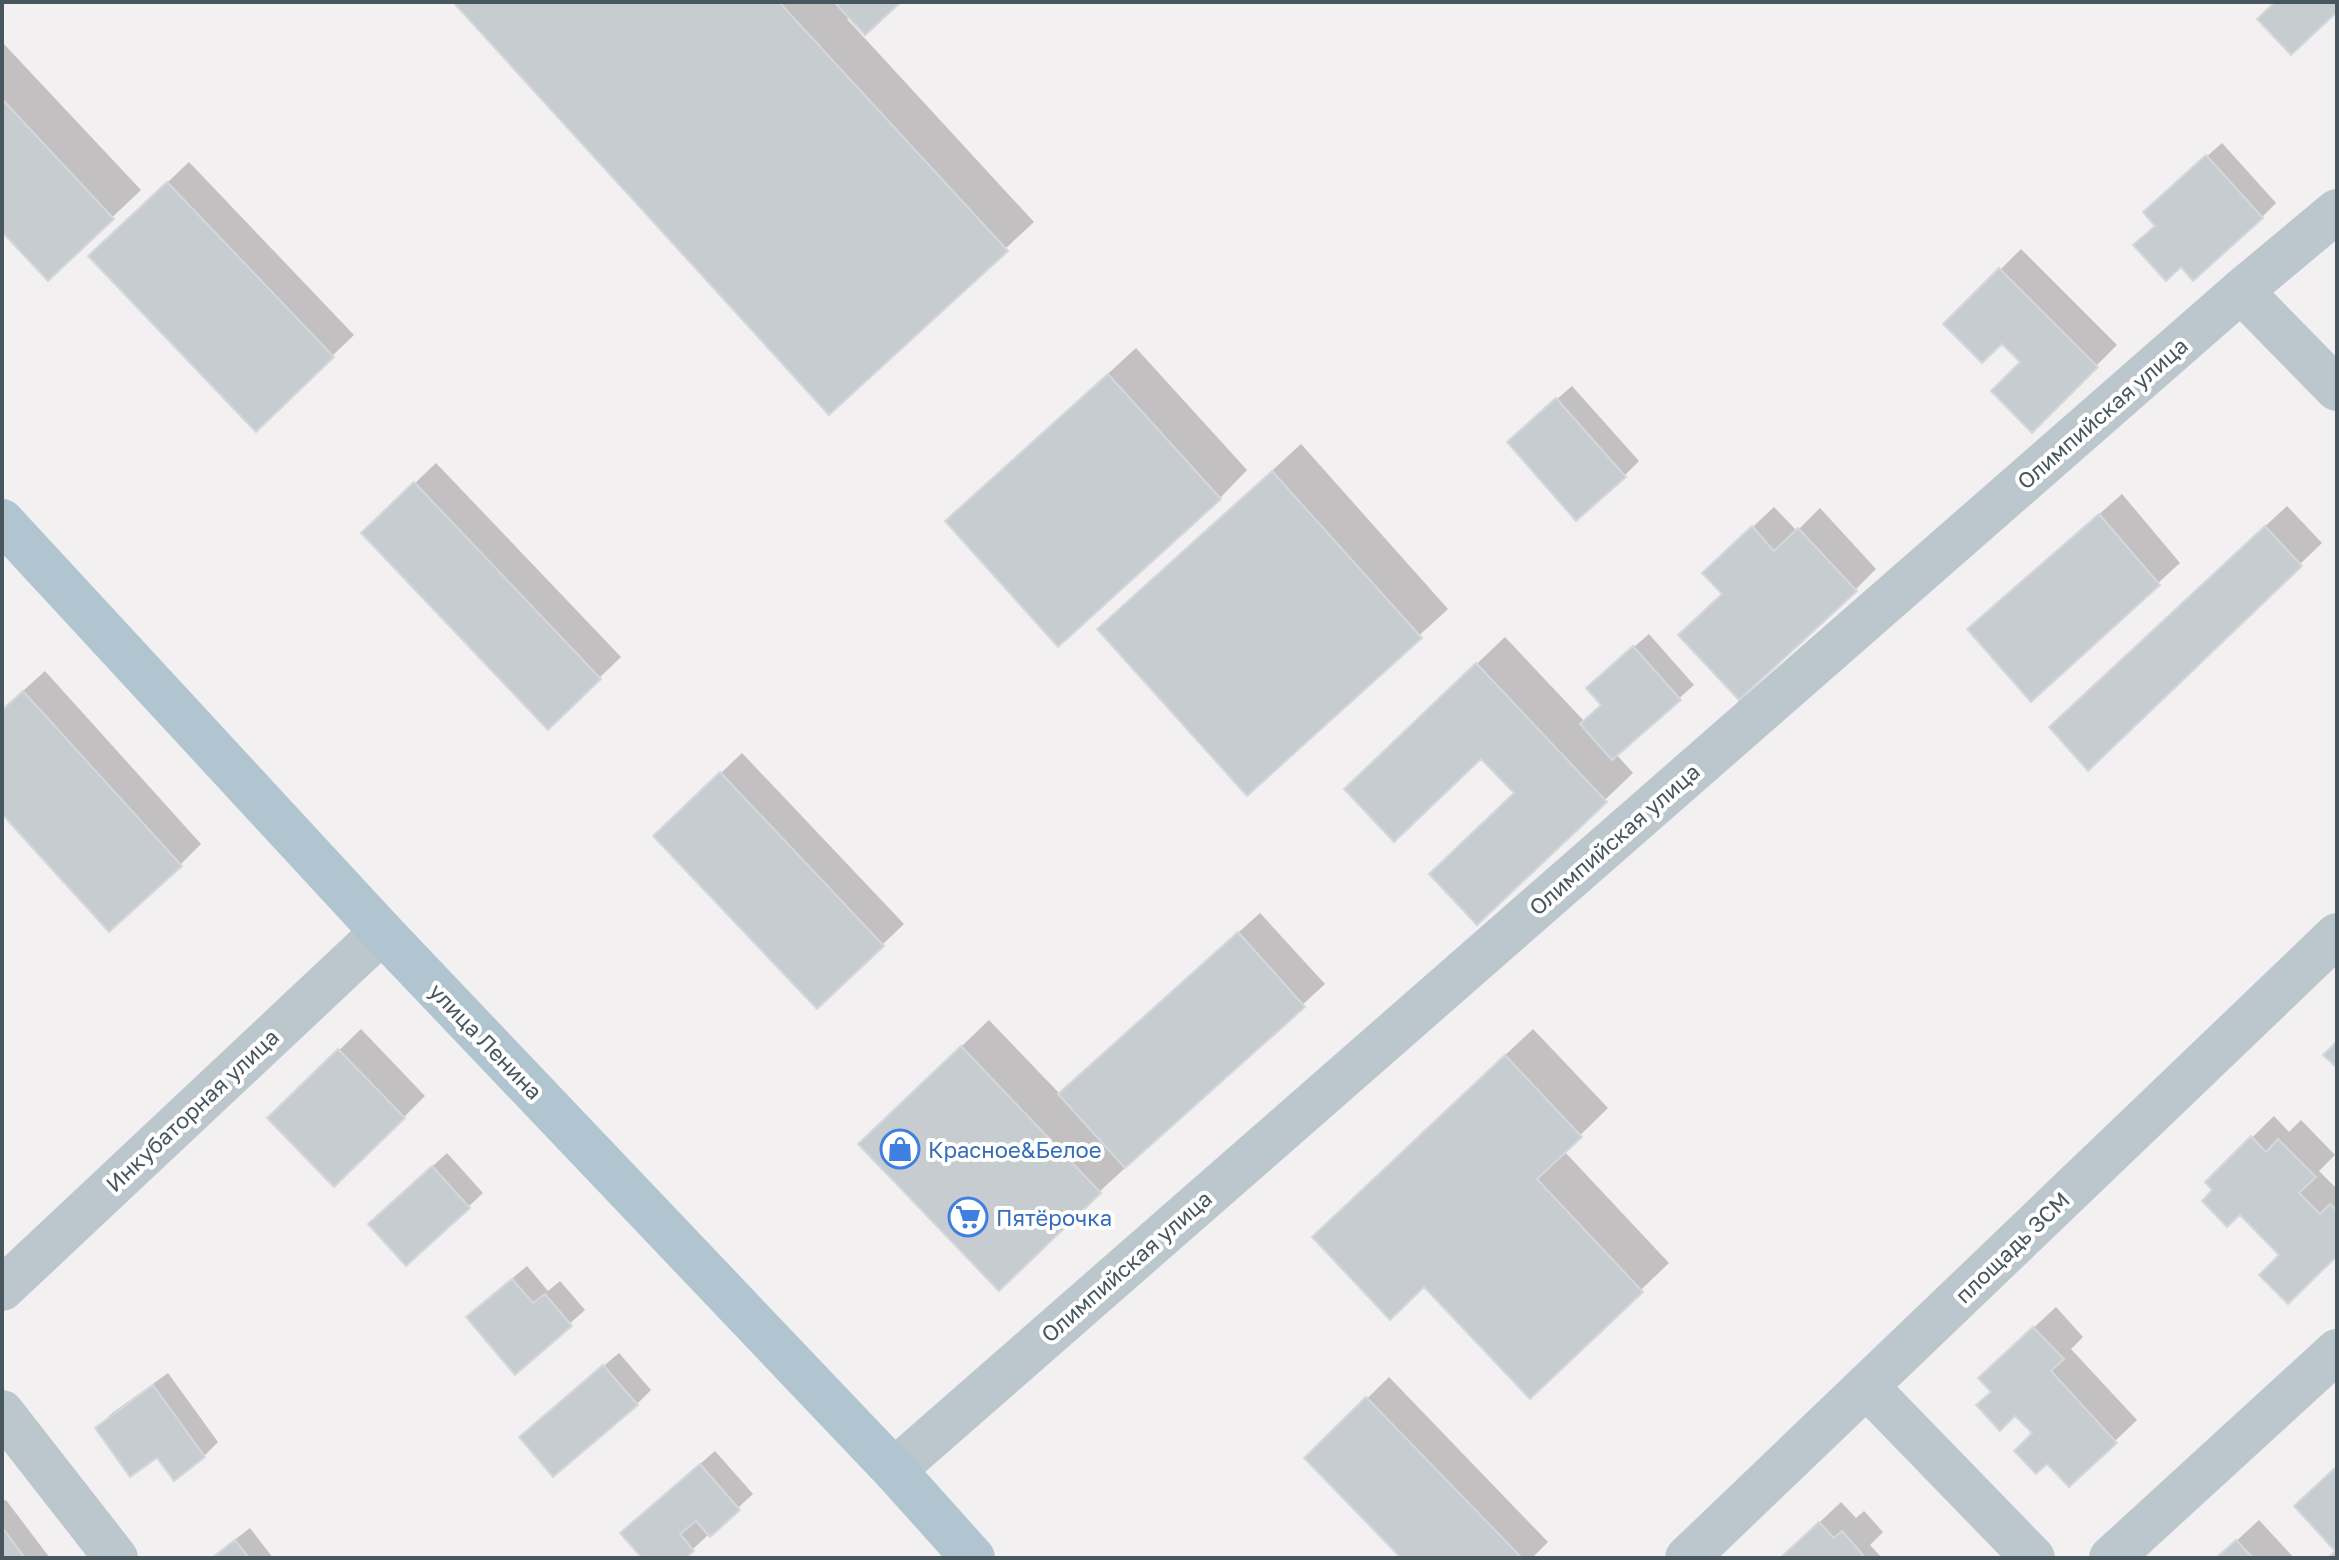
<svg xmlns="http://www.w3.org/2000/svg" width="2339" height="1560" font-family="'Golos Text',sans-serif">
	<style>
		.shadow { fill: #0003 }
		.building { fill: #c7ccd0; stroke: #d4d8dc; stroke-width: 2 }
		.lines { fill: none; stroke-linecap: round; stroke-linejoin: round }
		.minor { stroke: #bcc7cd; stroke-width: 44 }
		.major { stroke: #b0c5cf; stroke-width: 44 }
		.labels { text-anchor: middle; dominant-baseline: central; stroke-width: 8; stroke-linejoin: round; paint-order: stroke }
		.street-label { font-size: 22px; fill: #48575e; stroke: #fff }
		.shop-label { font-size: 22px; fill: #366cbe; stroke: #fff; text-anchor: start }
	</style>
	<rect width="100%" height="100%" fill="#f3f0f1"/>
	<path class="shadow" d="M456,2H898L847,19L1034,222L829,412Z
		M2,42L141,190L48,278L2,230Z
		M2222,143L2276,203L2262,217L2157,225L2160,198Z
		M189,162L354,335L256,429L112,235Z
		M2021,249L2117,345L2032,430L2023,362L2002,341L1946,324Z
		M1136,348L1247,470L1220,498L947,522Z
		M1572,386L1639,461L1625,475L1524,428Z
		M1301,444L1448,609L1247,793L1100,629Z
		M436,463L621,657L548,727L385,512Z
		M2122,494L2180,563L2031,699L1970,629Z
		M2287,506L2322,543L2088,768L2073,705Z
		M1774,507L1797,531L1820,508L1876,569L1855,590L1724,593L1726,552Z
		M1649,634L1694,685L1616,754L1633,773L1477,922L1516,792L1481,756L1374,762L1505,637L1585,722L1603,705V674Z
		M45,671L201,844L180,865L2,811V710Z
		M742,753L904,924L882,945L677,815Z
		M1260,913L1325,984L1099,1192L889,1116L989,1020L1060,1094Z
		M361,1029L425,1096L404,1117L291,1097Z
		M1533,1029L1608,1108L1564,1151L1669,1263L1530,1396L1424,1284L1342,1209Z
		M2274,1116L2289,1132L2301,1120L2335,1155L2319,1171L2337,1189V1253L2282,1255L2207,1182Z
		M447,1153L483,1193L468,1207L385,1210Z
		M527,1266L548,1291L560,1281L585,1310L515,1372L483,1303Z
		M2056,1307L2083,1337L2071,1349L2137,1420L2069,1485L2035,1433L2002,1357Z
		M619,1353L651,1390L637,1404L536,1423Z
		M168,1373L218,1442L204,1456L157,1455L97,1428L111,1414Z
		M1389,1377L1548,1542L1532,1558H1404L1307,1458Z
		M715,1451L753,1494L683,1558H644L637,1519Z
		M6,1500L50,1558H2V1502Z
		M1841,1502L1856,1518L1864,1511L1883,1532L1870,1545L1882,1558H1782Z
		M2259,1520L2294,1558H2217H2218Z
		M250,1528L273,1558H211Z"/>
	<path class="building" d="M453,2H779L1008,251L829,415Z
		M834,2H901L865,35Z
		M2275,2H2337V12L2291,55L2257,19Z
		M2,99L114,219L48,281L2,232Z
		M2206,155L2263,218L2193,281L2181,267L2166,281L2133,245L2155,226L2143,212Z
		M167,182L334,357L256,432L88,256Z
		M1999,268L2098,367L2032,433L1991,391L2020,362L2002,344L1982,363L1943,324Z
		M1108,374L1221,499L1058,647L945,521Z
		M1556,398L1626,477L1576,521L1507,442Z
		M1272,471L1422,638L1247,796L1097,629Z
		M414,482L601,679L548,730L361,533Z
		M2099,514L2160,585L2031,702L1967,629Z
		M1752,526L1774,551L1798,528L1857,591L1739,700L1678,635L1722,594L1702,573Z
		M2265,526L2302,566L2088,771L2049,727Z
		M1633,646L1681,700L1612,760L1580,724L1601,705L1586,688Z
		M1476,663L1607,802L1477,925L1429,874L1514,793L1481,759L1394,842L1344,789Z
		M23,691L182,866L109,932L2,814V710Z
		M720,772L884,946L817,1009L653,836Z
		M1238,932L1305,1007L1125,1168L1058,1094Z
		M2337,1041V1068L2323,1055Z
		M961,1046L1101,1193L999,1291L858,1144Z
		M338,1049L405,1118L334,1187L267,1118Z
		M1505,1055L1582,1137L1537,1179L1643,1292L1530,1399L1424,1287L1390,1320L1312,1237Z
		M2251,1136L2266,1152L2278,1139L2316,1177L2299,1193L2320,1214L2330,1204L2337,1211V1256L2288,1304L2259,1275L2279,1255L2240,1215L2227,1227L2202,1201L2212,1190L2205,1182Z
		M432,1166L470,1208L406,1266L368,1224Z
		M512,1279L533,1303L545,1294L572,1326L515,1375L466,1317Z
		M2033,1327L2064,1359L2051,1371L2117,1443L2069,1487L2047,1464L2036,1474L2014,1451L2032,1433L2015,1416L2000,1431L1976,1405L1991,1392L1978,1378Z
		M603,1365L638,1405L553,1477L519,1437Z
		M153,1385L205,1457L174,1481L157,1458L130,1477L95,1428Z
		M1366,1397L1522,1558H1401L1304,1458Z
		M700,1464L740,1510L710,1537L696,1521L680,1534L694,1551L686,1558H642L620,1533Z
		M2337,1466V1558H2328L2335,1551L2294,1506Z
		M1819,1522L1834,1538L1842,1531L1863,1555L1860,1558H1780Z
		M2,1527L25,1558H2Z
		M235,1540L249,1558H212Z
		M2236,1540L2253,1558H2216Z"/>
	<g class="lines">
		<path class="minor" d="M2241,291L2337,389
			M2,1289L382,932
			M1866,1386L2033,1558
			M2,1412L116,1558
			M894,1470L2241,291L2337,211
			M1687,1558L2337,935
			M2111,1558L2337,1351"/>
		<path class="major" d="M2,521L382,932L894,1470L973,1558"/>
	</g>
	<defs>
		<symbol id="shop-ring" viewBox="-11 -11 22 22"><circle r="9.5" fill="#fff" stroke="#3f7fe0" stroke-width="1.5"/><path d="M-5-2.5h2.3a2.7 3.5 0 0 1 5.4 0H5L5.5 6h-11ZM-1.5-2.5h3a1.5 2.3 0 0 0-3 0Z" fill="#3f7fe0"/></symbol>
		<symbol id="supermarket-ring" viewBox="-11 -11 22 22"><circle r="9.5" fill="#fff" stroke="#3f7fe0" stroke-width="1.5"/><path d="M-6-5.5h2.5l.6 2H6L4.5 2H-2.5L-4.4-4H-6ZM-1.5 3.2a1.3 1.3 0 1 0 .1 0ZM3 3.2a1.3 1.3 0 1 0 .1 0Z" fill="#3f7fe0"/></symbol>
	</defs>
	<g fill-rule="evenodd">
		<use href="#shop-ring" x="878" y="1127" width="44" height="44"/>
		<use href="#supermarket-ring" x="946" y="1195" width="44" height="44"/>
	</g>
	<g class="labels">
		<g class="street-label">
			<text transform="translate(2102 413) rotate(-41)">Олимпийская улица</text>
			<text transform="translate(1614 839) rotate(-41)">Олимпийская улица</text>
			<text transform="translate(486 1041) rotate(46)">улица Ленина</text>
			<text transform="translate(192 1110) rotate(-43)">Инкубаторная улица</text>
			<text transform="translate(2012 1247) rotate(-44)">площадь ЗСМ</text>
			<text transform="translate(1126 1266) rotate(-41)">Олимпийская улица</text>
		</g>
		<g class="shop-label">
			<text x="928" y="1149">Красное&amp;Белое</text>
			<text x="996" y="1217">Пятёрочка</text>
		</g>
	</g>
	<rect width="2339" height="1560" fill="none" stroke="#48575e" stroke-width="8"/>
</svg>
